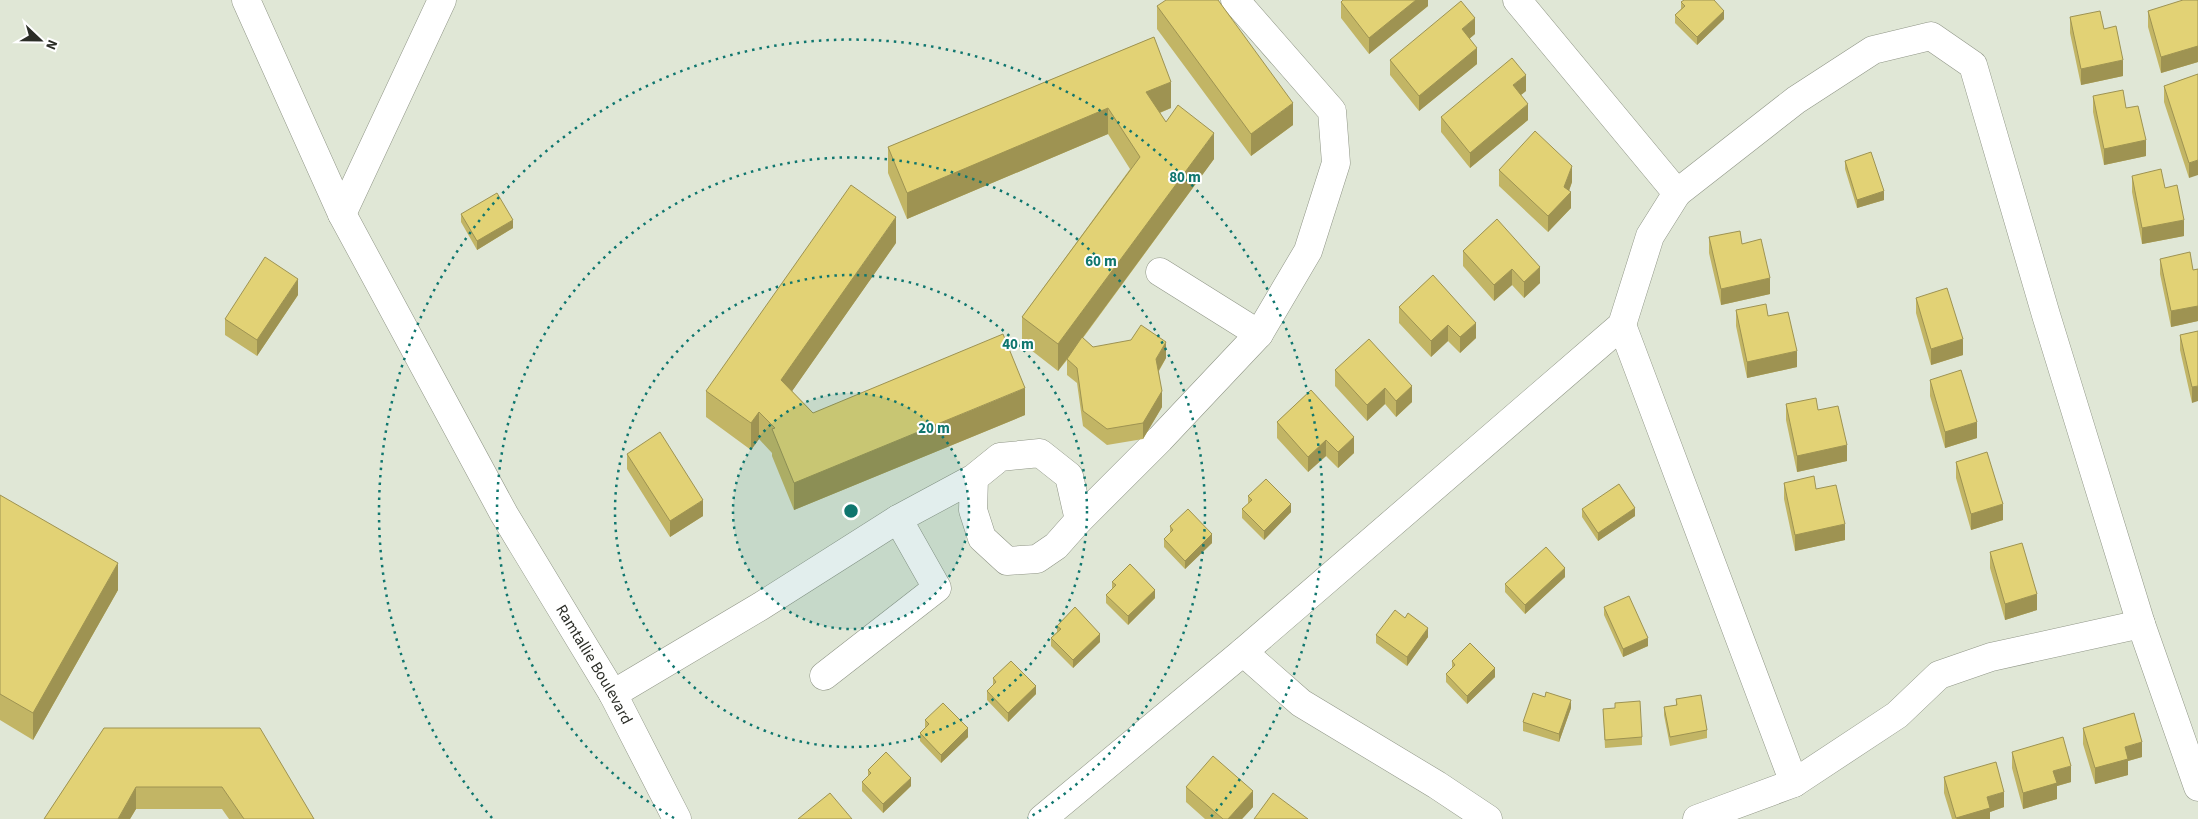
<svg xmlns="http://www.w3.org/2000/svg" width="2198" height="819" font-family="'Source Sans 3',sans-serif">
	<style>
		.lines { fill: none; stroke-linecap: round; stroke-linejoin: round }
		.minor-casing { stroke: #909687; stroke-width: 29 }
		.minor { stroke: #fff; stroke-width: 28 }
		.wall { fill: #c2b565 }
		.shaded-wall { fill: #9e9352 }
		.building { fill: #e2d275; stroke: #9e9352 }
		.ring { fill: none; stroke: #0f766e; stroke-width: 2.5; stroke-dasharray: 2.5 5 }
		.labels { text-anchor: middle; dominant-baseline: central; stroke-width: 4; stroke-linejoin: round; paint-order: stroke }
		.street-label { font-size: 16px; fill: #2b2d27; stroke: #fff }
		.centre { fill: #0f766e; stroke: #fff; stroke-width: 2.5 }
		.ring-label { font-size: 15px; text-anchor: middle; font-weight: bold; fill: #0f766e; stroke: #fff; stroke-width: 4; stroke-linejoin: round; paint-order: stroke }
	</style>
	<rect width="100%" height="100%" fill="#e0e7d6"/>
	<g class="lines">
		<defs>
			<g id="minor">
				<path id="s1" d="M246,0L342,214L504,514L613,694L677,819"/>
				<path d="M1677,193L1796,100L1873,50L1931,36L1973,65L2046,315L2141,624L2198,787"/>
				<path d="M342,214L442,0"/>
				<path d="M1160,272L1259,334"/>
				<path d="M1622,325L1794,783"/>
				<path d="M1079,520L1160,439L1259,334L1308,251L1336,163L1332,111L1235,0"/>
				<path d="M1243,652L1301,703L1437,785L1488,819"/>
				<path d="M824,676L937,588L898,519"/>
				<path d="M613,694L761,606L898,519L974,478L1000,457L1040,453L1069,476L1079,520L1056,546L1037,559L1007,561L982,538L973,510L974,478"/>
				<path d="M1042,819L1243,652L1622,325L1650,236L1677,193L1517,0"/>
				<path d="M1697,819L1794,783L1897,715L1939,675L1991,657L2141,624"/>
			</g>
		</defs>
		<use href="#minor" class="minor-casing"/>
		<use href="#minor" class="minor"/>
	</g>
	<path class="wall" d="M1428,0V6L1369,54L1341,18V2Z
		M2198,0V62L2161,73L2148,27V11Z
		M1681,2L1724,19L1697,45L1675,23V15L1681,9Z
		M1157,6L1293,125L1251,156L1157,29Z
		M2070,17L2104,29L2123,76L2081,85L2070,33Z
		M1475,34L1470,38L1477,64L1419,111L1390,75V60Z
		M1154,37L1171,108L1160,113L1166,122L1214,159L1083,338L1093,347L1166,358L1159,371L1162,407L1143,439L1107,445L1083,426L1077,383L1067,375V360L1058,371L1022,343V317L1130,169L1108,134L907,219L888,173V147Z
		M2198,74L2189,178L2164,102V86Z
		M1526,91L1521,95L1528,120L1470,168L1441,132V117Z
		M2093,96L2126,108L2146,156L2104,165L2093,112Z
		M1845,161L1884,200L1857,208L1845,169Z
		M1499,170L1572,182L1569,191L1571,208L1548,232L1499,186Z
		M2132,176L2165,188L2184,236L2142,244L2132,192Z
		M461,214L513,228L477,250L461,222Z
		M1497,219L1540,283L1524,298L1512,285L1494,301L1463,266V251Z
		M1709,237L1742,244L1770,294L1721,305L1709,253Z
		M896,243L792,391L813,413L1025,415L794,510L772,456V453L759,439L751,450L706,417V391Z
		M2160,259L2193,270L2198,269V321L2171,327L2160,274Z
		M1433,275L1476,338L1460,353L1448,341L1431,357L1399,323V307Z
		M298,295L257,356L225,335V319Z
		M1916,298L1963,355L1931,365L1916,313Z
		M1736,310L1768,316L1797,367L1747,378L1736,326Z
		M2198,331L2192,403L2180,350V335Z
		M1335,370L1412,386V402L1396,417L1385,404L1367,421L1335,386Z
		M1930,380L1977,438L1945,448L1930,396Z
		M1311,390L1354,453L1338,468L1326,456L1308,472L1277,438V422Z
		M1786,404L1818,410L1847,461L1797,472L1786,420Z
		M627,454L703,516L670,537L627,469Z
		M1956,462L2003,520L1971,530L1956,478Z
		M1784,483L1816,489L1845,540L1795,551L1784,499Z
		M0,495L118,590L33,740L0,720Z
		M1248,496L1291,512L1264,540L1242,518V509L1248,504Z
		M1582,509L1635,516L1598,541L1582,517Z
		M1170,526L1212,543L1185,569L1164,547V539L1170,533Z
		M1990,552L2037,610L2005,620L1990,568Z
		M1565,577L1525,614L1505,592V584Z
		M1112,582L1155,598L1128,625L1106,603V595L1112,589Z
		M1604,607L1648,646L1623,657L1604,615Z
		M1405,618L1428,637L1407,666L1376,643V635Z
		M1057,626L1100,642L1073,668L1051,646V638L1057,632Z
		M1452,661L1495,677L1467,704L1446,682V674L1452,668Z
		M993,678L1036,694L1008,722L987,700V691L993,686Z
		M1676,699L1707,730V738L1670,746L1664,715V707L1676,705Z
		M1571,708L1559,742L1523,731V722Z
		M1603,709L1642,737V745L1605,748Z
		M925,720L968,737L941,763L920,741V733L925,728Z
		M104,728L314,819H229L222,809H136L130,819H44Z
		M2083,728L2142,757L2128,761V775L2095,784L2083,744Z
		M2012,752L2071,782L2057,786V799L2023,809L2012,768Z
		M868,770L911,786L883,813L862,791V782L868,777Z
		M1944,777L2004,807L1990,812V819H1952L1944,793Z
		M1186,787L1253,807L1242,819H1205L1186,802Z"/>
	<path class="shaded-wall" d="M1416,0H1428V6L1369,54V38Z
		M1724,11V19L1697,45V37Z
		M1475,18V34L1462,45V29Z
		M2198,46V62L2161,73V57Z
		M1477,48V64L1419,111V96Z
		M2123,60V76L2081,85V69Z
		M1526,75V91L1513,101V85Z
		M1171,82V108L1146,118V92Z
		M1293,103V125L1251,156V134Z
		M1528,104V120L1470,168V153Z
		M1108,108V134L907,219V193Z
		M1214,133V159L1058,371V344Z
		M2146,140V156L2104,165V149Z
		M2198,160V175L2189,178V163Z
		M1572,166V182L1567,196L1571,192V208L1548,232V216L1564,187Z
		M1884,191V200L1857,208V200Z
		M896,217V243L781,407V380Z
		M513,220V228L477,250V241Z
		M2184,220V236L2142,244V228Z
		M1540,267V283L1524,298V282Z
		M1512,269V285L1494,301V285Z
		M1770,278V294L1721,305V289Z
		M298,279V295L257,356V340Z
		M2198,306V321L2171,327V311Z
		M1476,323V338L1460,353V337Z
		M1448,325V341L1431,357V341Z
		M1963,339V355L1931,365V349Z
		M1166,342V358L1156,375V359Z
		M1797,351V367L1747,378V362Z
		M1412,386V402L1396,417V401Z
		M2198,386V401L2192,403V387Z
		M1025,388V415L794,510V483Z
		M1385,388V404L1367,421V405Z
		M1162,391V407L1143,439V423Z
		M759,412V439L751,450V423Z
		M1977,422V438L1945,448V432Z
		M1354,437V453L1338,468V452Z
		M1326,440V456L1308,472V457Z
		M1847,445V461L1797,472V456Z
		M703,500V516L670,537V521Z
		M1291,504V512L1264,540V531Z
		M2003,504V520L1971,530V514Z
		M1635,508V516L1598,541V533Z
		M1845,524V540L1795,551V535Z
		M1212,534V543L1185,569V561Z
		M118,563V590L33,740V713Z
		M1565,568V577L1525,614V605Z
		M1155,590V598L1128,625V616Z
		M2037,594V610L2005,620V604Z
		M1428,628V637L1407,666V657Z
		M1100,634V642L1073,668V660Z
		M1648,638V646L1623,657V649Z
		M1495,668V677L1467,704V696Z
		M1036,686V694L1008,722V713Z
		M1571,700V708L1559,742V734Z
		M968,728V737L941,763V755Z
		M2142,742V757L2128,761V775L2095,784V768L2125,747Z
		M2071,766V782L2057,786V799L2023,809V793L2053,771Z
		M911,778V786L883,813V804Z
		M136,787V809L130,819H118Z
		M1253,791V807L1242,819H1228Z
		M2004,792V807L1990,812V819H1956L1987,797Z"/>
	<path class="building" d="M1166,0H1218L1293,103L1251,134L1157,6Z
		M1343,0H1416L1369,38L1341,2Z
		M1684,0H1714L1724,11L1697,37L1675,15L1685,6L1681,2Z
		M2183,0H2198V46L2161,57L2148,11Z
		M1461,1L1475,18L1462,29L1477,48L1419,96L1390,60Z
		M2100,11L2104,29L2116,26L2123,60L2081,69L2070,17Z
		M1154,37L1171,82L1146,92L1166,122L1178,105L1214,133L1058,344L1022,317L1140,157L1108,108L907,193L888,147Z
		M1512,58L1526,75L1513,85L1528,104L1470,153L1441,117Z
		M2198,74V160L2189,163L2164,86Z
		M2123,90L2126,108L2138,106L2146,140L2104,149L2093,96Z
		M1535,131L1572,166L1564,187L1571,192L1548,216L1499,170Z
		M1871,152L1884,191L1857,200L1845,161Z
		M2161,169L2165,188L2177,185L2184,220L2142,228L2132,176Z
		M851,185L896,217L781,380L813,413L1003,334L1025,388L794,483L772,429L775,428L759,412L751,423L706,391Z
		M497,193L513,220L477,241L461,214Z
		M1497,219L1540,267L1524,282L1512,269L1494,285L1463,251Z
		M1740,231L1742,244L1761,239L1770,278L1721,289L1709,237Z
		M2190,252L2193,270L2198,269V306L2171,311L2160,259Z
		M265,257L298,279L257,340L225,319Z
		M1433,275L1476,323L1460,337L1448,325L1431,341L1399,307Z
		M1947,288L1963,339L1931,349L1916,298Z
		M1766,304L1768,316L1788,312L1797,351L1747,362L1736,310Z
		M1141,325L1166,342L1156,359L1162,391L1143,423L1107,429L1083,411L1077,368L1067,359L1082,337L1093,347L1131,340Z
		M2198,331V386L2192,387L2180,335Z
		M1369,339L1412,386L1396,401L1385,388L1367,405L1335,370Z
		M1961,370L1977,422L1945,432L1930,380Z
		M1311,390L1354,437L1338,452L1326,440L1308,457L1277,422Z
		M1816,398L1818,410L1838,406L1847,445L1797,456L1786,404Z
		M660,432L703,500L670,521L627,454Z
		M1987,452L2003,504L1971,514L1956,462Z
		M1814,476L1816,489L1836,485L1845,524L1795,535L1784,483Z
		M1266,479L1291,504L1264,531L1242,509L1252,500L1248,496Z
		M1619,484L1635,508L1598,533L1582,509Z
		M0,495L118,563L33,713L0,694Z
		M1188,509L1212,534L1185,561L1164,539L1173,530L1170,526Z
		M2022,543L2037,594L2005,604L1990,552Z
		M1546,547L1565,568L1525,605L1505,584Z
		M1130,564L1155,590L1128,616L1106,595L1116,585L1112,582Z
		M1629,596L1648,638L1623,649L1604,607Z
		M1075,607L1100,634L1073,660L1051,638L1061,629L1057,626Z
		M1395,610L1405,618L1408,613L1428,628L1407,657L1376,635Z
		M1470,643L1495,668L1467,696L1446,674L1455,665L1452,661Z
		M1011,661L1036,686L1008,713L987,691L996,682L993,678Z
		M1546,692L1571,700L1559,734L1523,722L1533,693L1545,697Z
		M1701,695L1707,730L1670,737L1664,707L1677,705L1676,699Z
		M1640,701L1642,737L1605,740L1603,709L1615,708V703Z
		M943,703L968,728L941,755L920,733L929,724L925,720Z
		M2134,713L2142,742L2125,747L2128,759L2095,768L2083,728Z
		M104,728H260L314,819H244L222,787H136L118,819H44Z
		M2063,737L2071,766L2053,771L2057,783L2023,793L2012,752Z
		M886,752L911,778L883,804L862,782L871,773L868,770Z
		M1213,756L1253,791L1228,819H1223L1186,787Z
		M1996,762L2004,792L1987,797L1990,808L1956,818L1944,777Z
		M830,793L852,819H798Z
		M1273,793L1308,819H1254Z"/>
	<circle cx="851" cy="511" r="118" fill="#0f766e" fill-opacity=".12"/>
	<g class="ring">
		<circle cx="851" cy="511" r="118"/>
		<circle cx="851" cy="511" r="236"/>
		<path d="M674 818A354 354 0 1 1 1028 818"/>
		<path d="M492 818A472 472 0 1 1 1210 818"/>
	</g>
	<g class="labels">
		<g class="street-label">
			<text stroke="none"><textPath href="#s1" startOffset="751">Ramtallie Boulevard</textPath></text>
		</g>
	</g>
	<circle cx="851" cy="511" r="8" class="centre"/>
	<g class="ring-label">
		<text x="1185" y="182">80 m</text>
		<text x="1101" y="266">60 m</text>
		<text x="1018" y="349">40 m</text>
		<text x="934" y="433">20 m</text>
	</g>
	<g transform="translate(40 40) rotate(112)" stroke="#ffffff" stroke-width="4" paint-order="stroke">
	<path d="M0-4L9 19L0 12L-9 19Z" fill="#2b2d27"/>
	<text y="-8" font-size="14" font-weight="bold" text-anchor="middle" fill="#2b2d27">N</text>
	</g>
</svg>
